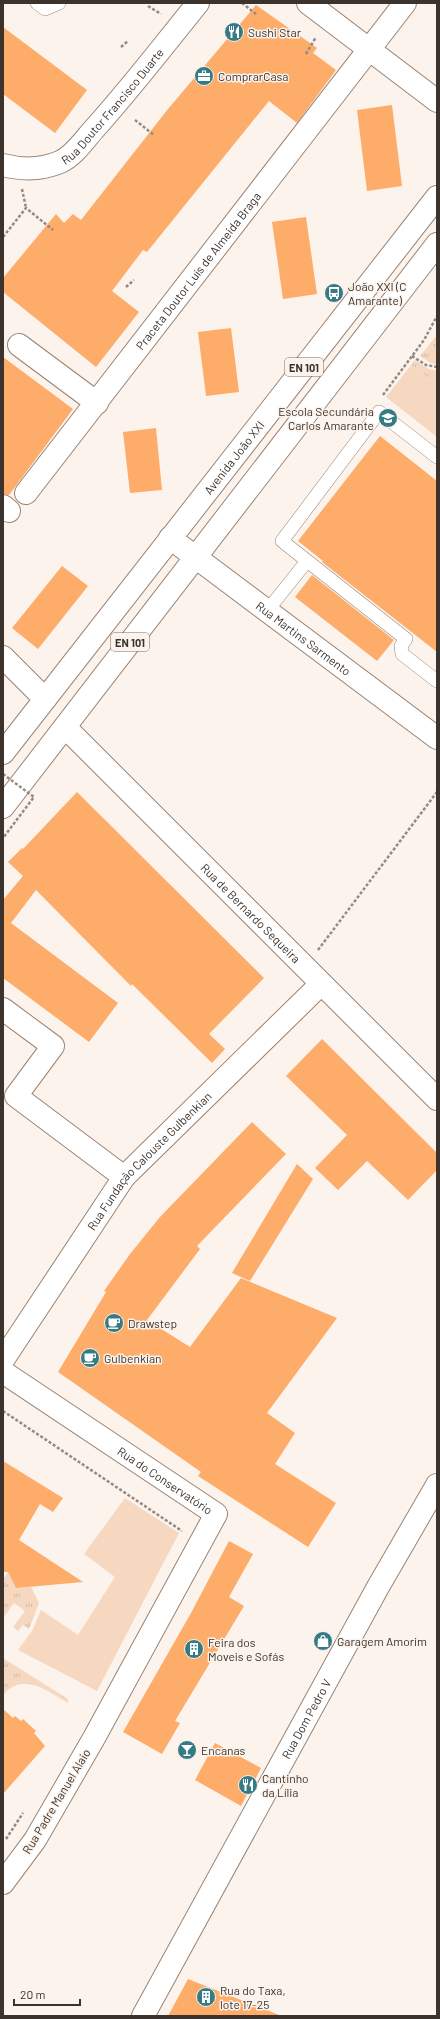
<svg xmlns="http://www.w3.org/2000/svg" width="440" height="2019" font-family="Barlow,sans-serif">
	<style>
		.grass { fill: url(#grass-tufts) }
		.garden { fill: #f6d7c0 }
		.building { fill: #feac69 }
		.lines { fill: none; stroke-linecap: round; stroke-linejoin: round }
		.service-casing { stroke: #998474; stroke-width: 14 }
		.minor-casing { stroke: #998474; stroke-width: 24 }
		.tertiary-casing { stroke: #998474; stroke-width: 24 }
		.primary-casing { stroke: #998474; stroke-width: 24 }
		.path { stroke: #938a83; stroke-width: 2.5; stroke-dasharray: 3 2; stroke-linecap: butt }
		.service { stroke: #fff; stroke-width: 13 }
		.minor { stroke: #fff; stroke-width: 22 }
		.tertiary { stroke: #fff; stroke-width: 22 }
		.primary { stroke: #fff; stroke-width: 22 }
		.path-bridge { stroke: #938a83; stroke-width: 2.5; stroke-dasharray: 3 2; stroke-linecap: butt }
		.labels { text-anchor: middle; dominant-baseline: central; stroke-width: 3; stroke-linejoin: round; paint-order: stroke }
		.shield { fill: #fcf3ec; stroke: #766d66; stroke-width: 1 }
		.shield-label { font-size: 11px; font-weight: bold; fill: #3c332c }
		.poi-label { font-size: 12px; fill: #3c332c; stroke: #fcf3ec; text-anchor: start }
		.street-label { font-size: 12px; fill: #3c332c; stroke: #fcf3ec }
	</style>
	<defs>
		<pattern id="grass-tufts" width="24" height="20" patternUnits="userSpaceOnUse"><rect width="24" height="20" fill="#f6d7c0"/><path d="M3 7l-1-3M5 7V3M7 7l1-3M15 17l-1-3M17 17v-4M19 17l1-3" fill="none" stroke="#d4b9a5"/></pattern>
	</defs>
	<rect width="100%" height="100%" fill="#fcf3ec"/>
	<path class="grass" d="M437,335V365L429,362L420,356Z
		M415,360L429,369L437,371V385L411,365Z
		M8,1572L16,1588L31,1587L39,1603L29,1629L23,1625L18,1631L13,1627L25,1611L14,1603L3,1618V1579Z
		M3,1658L68,1699V1703C47,1691 24,1671 3,1695Z"/>
	<path class="garden" d="M411,365L437,385V437L386,397Z
		M125,1498L179,1533L97,1691L18,1650L32,1631L41,1610L78,1635L115,1577L84,1554Z"/>
	<path class="building" d="M256,5L317,48L313,53L336,70L297,123L269,101L147,252L143,250L112,291L139,312L96,367L3,292V278L56,214L64,223L73,214L81,220L168,109Z
		M3,27L87,90L55,133L3,94Z
		M392,105L402,186L367,191L357,110Z
		M306,217L317,294L283,299L272,222Z
		M231,328L239,392L206,396L198,332Z
		M3,357L73,409L9,495L3,494Z
		M156,428L162,490L130,493L123,432Z
		M380,436L437,481V652L322,562L323,561L298,541Z
		M62,566L88,586L38,649L12,628Z
		M312,575L394,640L377,661L295,597Z
		M77,792L264,978L209,1034L225,1049L212,1063L132,984L131,986L36,890L11,923L118,1003L89,1042L3,978V900L23,876L8,862L22,848L23,849Z
		M322,1039L437,1153V1170L408,1200L367,1161L338,1190L315,1168L347,1135L286,1076Z
		M252,1122L286,1154L197,1246L200,1249L147,1320L190,1347L241,1278L337,1318L267,1413L295,1433L275,1464L336,1503L308,1547L198,1476L201,1472L58,1372L106,1292L104,1291L130,1254L160,1217Z
		M297,1164L313,1179L250,1281L232,1273Z
		M3,1461L63,1498L53,1512L40,1504L19,1540L83,1582L16,1588L8,1572H3Z
		M229,1541L253,1554L229,1597L244,1606L175,1721L180,1723L162,1754L123,1732L191,1613Z
		M3,1709L13,1718L15,1716L21,1721L23,1719L36,1731L34,1733L45,1746L3,1794Z
		M215,1743L261,1768L241,1806L195,1780Z
		M188,1979L279,2015V2016H168Z"/>
	<g class="lines">
		<defs>
			<path id="service" d="M37,3L45,9L59,3
				M437,457L379,412L282,541L406,639L401,646L402,654L437,681
				M267,611L307,561"/>
			<g id="minor">
				<path d="M308,3L437,101"/>
				<path id="s1" d="M3,165C22,170 41,170 60,162C74,156 85,139 95,128C131,88 164,45 198,3"/>
				<path d="M19,345L97,403"/>
				<path id="s2" d="M26,493L405,3"/>
				<path d="M3,506L9,511"/>
				<path id="s3" d="M65,727L437,1099"/>
				<path d="M3,1009L53,1046L16,1096L124,1177"/>
				<path id="s4" d="M3,1360L124,1177L321,984"/>
				<path id="s5" d="M3,1372L216,1514L94,1738L35,1840L3,1883"/>
			</g>
			<g id="tertiary">
				<path id="s6" d="M170,538L437,738"/>
				<path d="M3,657L45,699"/>
				<path id="s7" d="M143,2016L378,1587L437,1485"/>
			</g>
			<g id="primary">
				<path id="s8" d="M3,753L437,197"/>
				<path d="M3,807L437,244"/>
			</g>
		</defs>
		<use href="#service" class="service-casing"/>
		<use href="#minor" class="minor-casing"/>
		<use href="#tertiary" class="tertiary-casing"/>
		<use href="#primary" class="primary-casing"/>
		<path class="path" d="M242,3L256,14
			M148,6L161,14
			M121,47L128,41
			M306,54L316,37
			M135,120L154,135
			M22,189L26,208
			M3,237L26,208L53,230
			M126,287L134,280
			M412,356L426,365L437,367
			M383,395L424,340L437,316
			M318,950L437,792
			M3,1411L182,1531
			M6,1839L23,1813"/>
		<use href="#service" class="service"/>
		<use href="#minor" class="minor"/>
		<use href="#tertiary" class="tertiary"/>
		<use href="#primary" class="primary"/>
		<path class="path-bridge" d="M3,774L34,797L3,838"/>
	</g>
	<defs>
		<symbol id="restaurant-disc" viewBox="-11 -11 22 22"><circle r="9.5" fill="#347b85" stroke="#fcf3ec"/><path d="M-5-6h1v4h1v-4h1v4h1v-4h1v5L-1.5 .5V6h-2V.5L-5-1ZM5-6V6H3V1.5H1.5Q1.5-4 5-6Z" fill="#fff"/></symbol>
		<symbol id="office-disc" viewBox="-11 -11 22 22"><circle r="9.5" fill="#347b85" stroke="#fcf3ec"/><path d="M-6-3h4V-5.5h4V-3h4V5H-6ZM-1-4.5V-3h2v-1.5ZM-6 0V1H6V0Z" fill="#fff"/></symbol>
		<symbol id="bus-disc" viewBox="-11 -11 22 22"><circle r="9.5" fill="#347b85" stroke="#fcf3ec"/><path d="M-5-6H5V4H4V6H2V4H-2V6H-4V4H-5ZM-3.5-4V0h7V-4ZM-3.5 1.2v1.5H-2V1.2ZM2 1.2v1.5H3.5V1.2Z" fill="#fff"/></symbol>
		<symbol id="school-disc" viewBox="-11 -11 22 22"><circle r="9.5" fill="#347b85" stroke="#fcf3ec"/><path d="M0-5L7-2L0 1L-7-2ZM-4 1L0 2.5L4 1V4Q0 6-4 4Z" fill="#fff"/></symbol>
		<symbol id="cafe-disc" viewBox="-11 -11 22 22"><circle r="9.5" fill="#347b85" stroke="#fcf3ec"/><path d="M-5.5-4.5H6V0H3Q3 3.5 0 3.5H-2.5Q-5.5 3.5-5.5 0ZM3-3.2v2h1.7v-2ZM-6 4.5H4V6H-6Z" fill="#fff"/></symbol>
		<symbol id="shop-disc" viewBox="-11 -11 22 22"><circle r="9.5" fill="#347b85" stroke="#fcf3ec"/><path d="M-5-2.5h2.3a2.7 3.5 0 0 1 5.4 0H5L5.5 6h-11ZM-1.5-2.5h3a1.5 2.3 0 0 0-3 0Z" fill="#fff"/></symbol>
		<symbol id="building-disc" viewBox="-11 -11 22 22"><circle r="9.5" fill="#347b85" stroke="#fcf3ec"/><path d="M-4-6H4V6H1V3H-1V6H-4ZM-2.5-4.3h1.7v1.8h-1.7ZM.8-4.3h1.7v1.8H.8ZM-2.5-1h1.7V.8h-1.7ZM.8-1h1.7V.8H.8Z" fill="#fff"/></symbol>
		<symbol id="bar-disc" viewBox="-11 -11 22 22"><circle r="9.5" fill="#347b85" stroke="#fcf3ec"/><path d="M-6-5H6L.8 .8V4.5H3.5V6h-7V4.5H-.8V.8Z" fill="#fff"/></symbol>
	</defs>
	<g fill-rule="evenodd">
		<use href="#restaurant-disc" x="223" y="21" width="22" height="22"/>
		<use href="#office-disc" x="193" y="65" width="22" height="22"/>
		<use href="#bus-disc" x="323" y="282" width="22" height="22"/>
		<use href="#school-disc" x="377" y="407" width="22" height="22"/>
		<use href="#cafe-disc" x="103" y="1312" width="22" height="22"/>
		<use href="#cafe-disc" x="79" y="1347" width="22" height="22"/>
		<use href="#shop-disc" x="312" y="1630" width="22" height="22"/>
		<use href="#building-disc" x="183" y="1638" width="22" height="22"/>
		<use href="#bar-disc" x="176" y="1739" width="22" height="22"/>
		<use href="#restaurant-disc" x="237" y="1774" width="22" height="22"/>
		<use href="#building-disc" x="195" y="1986" width="22" height="22"/>
	</g>
	<g class="labels">
		<g class="shield">
			<rect x="285" y="358" width="38" height="18" rx="3"/>
			<rect x="111" y="633" width="38" height="18" rx="3"/>
		</g>
		<g class="shield-label">
			<text x="304" y="367">EN 101</text>
			<text x="130" y="642">EN 101</text>
		</g>
		<g class="poi-label">
			<text x="248" y="32">Sushi Star</text>
			<text x="218" y="76">ComprarCasa</text>
			<text x="348" y="286">João XXI (C<tspan x="348" dy="14">Amarante)</tspan></text>
			<text x="374" y="411" text-anchor="end">Escola Secundária<tspan x="374" dy="14">Carlos Amarante</tspan></text>
			<text x="128" y="1323">Drawstep</text>
			<text x="104" y="1358">Gulbenkian</text>
			<text x="337" y="1641">Garagem Amorim</text>
			<text x="208" y="1642">Feira dos<tspan x="208" dy="14">Moveis e Sofás</tspan></text>
			<text x="201" y="1750">Encanas</text>
			<text x="262" y="1778">Cantinho<tspan x="262" dy="14">da Lília</tspan></text>
			<text x="220" y="1990">Rua do Taxa,<tspan x="220" dy="14">lote 17-25</tspan></text>
		</g>
		<g class="street-label">
			<text stroke="none"><textPath href="#s1" startOffset="135">Rua Doutor Francisco Duarte</textPath></text>
			<text stroke="none"><textPath href="#s2" startOffset="281">Praceta Doutor Luís de Almeida Braga</textPath></text>
			<text stroke="none"><textPath href="#s8" startOffset="375">Avenida João XXI</textPath></text>
			<text stroke="none"><textPath href="#s6" startOffset="167">Rua Martins Sarmento</textPath></text>
			<text stroke="none"><textPath href="#s3" startOffset="263">Rua de Bernardo Sequeira</textPath></text>
			<text stroke="none"><textPath href="#s4" startOffset="248">Rua Fundação Calouste Gulbenkian</textPath></text>
			<text stroke="none"><textPath href="#s5" startOffset="195">Rua do Conservatório</textPath></text>
			<text stroke="none"><textPath href="#s7" startOffset="339">Rua Dom Pedro V</textPath></text>
			<text transform="translate(56 1801) rotate(-59)">Rua Padre Manuel Alaio</text>
		</g>
	</g>
	<rect width="440" height="2019" fill="none" stroke="#3c332c" stroke-width="8"/>
	<path d="M14 1999v6h66v-6" fill="none" stroke="#3c332c" stroke-width="2"/>
	<text x="20" y="1999" font-size="12" fill="#3c332c" stroke="#fcf3ec" stroke-width="3" paint-order="stroke">20 m</text>
</svg>
